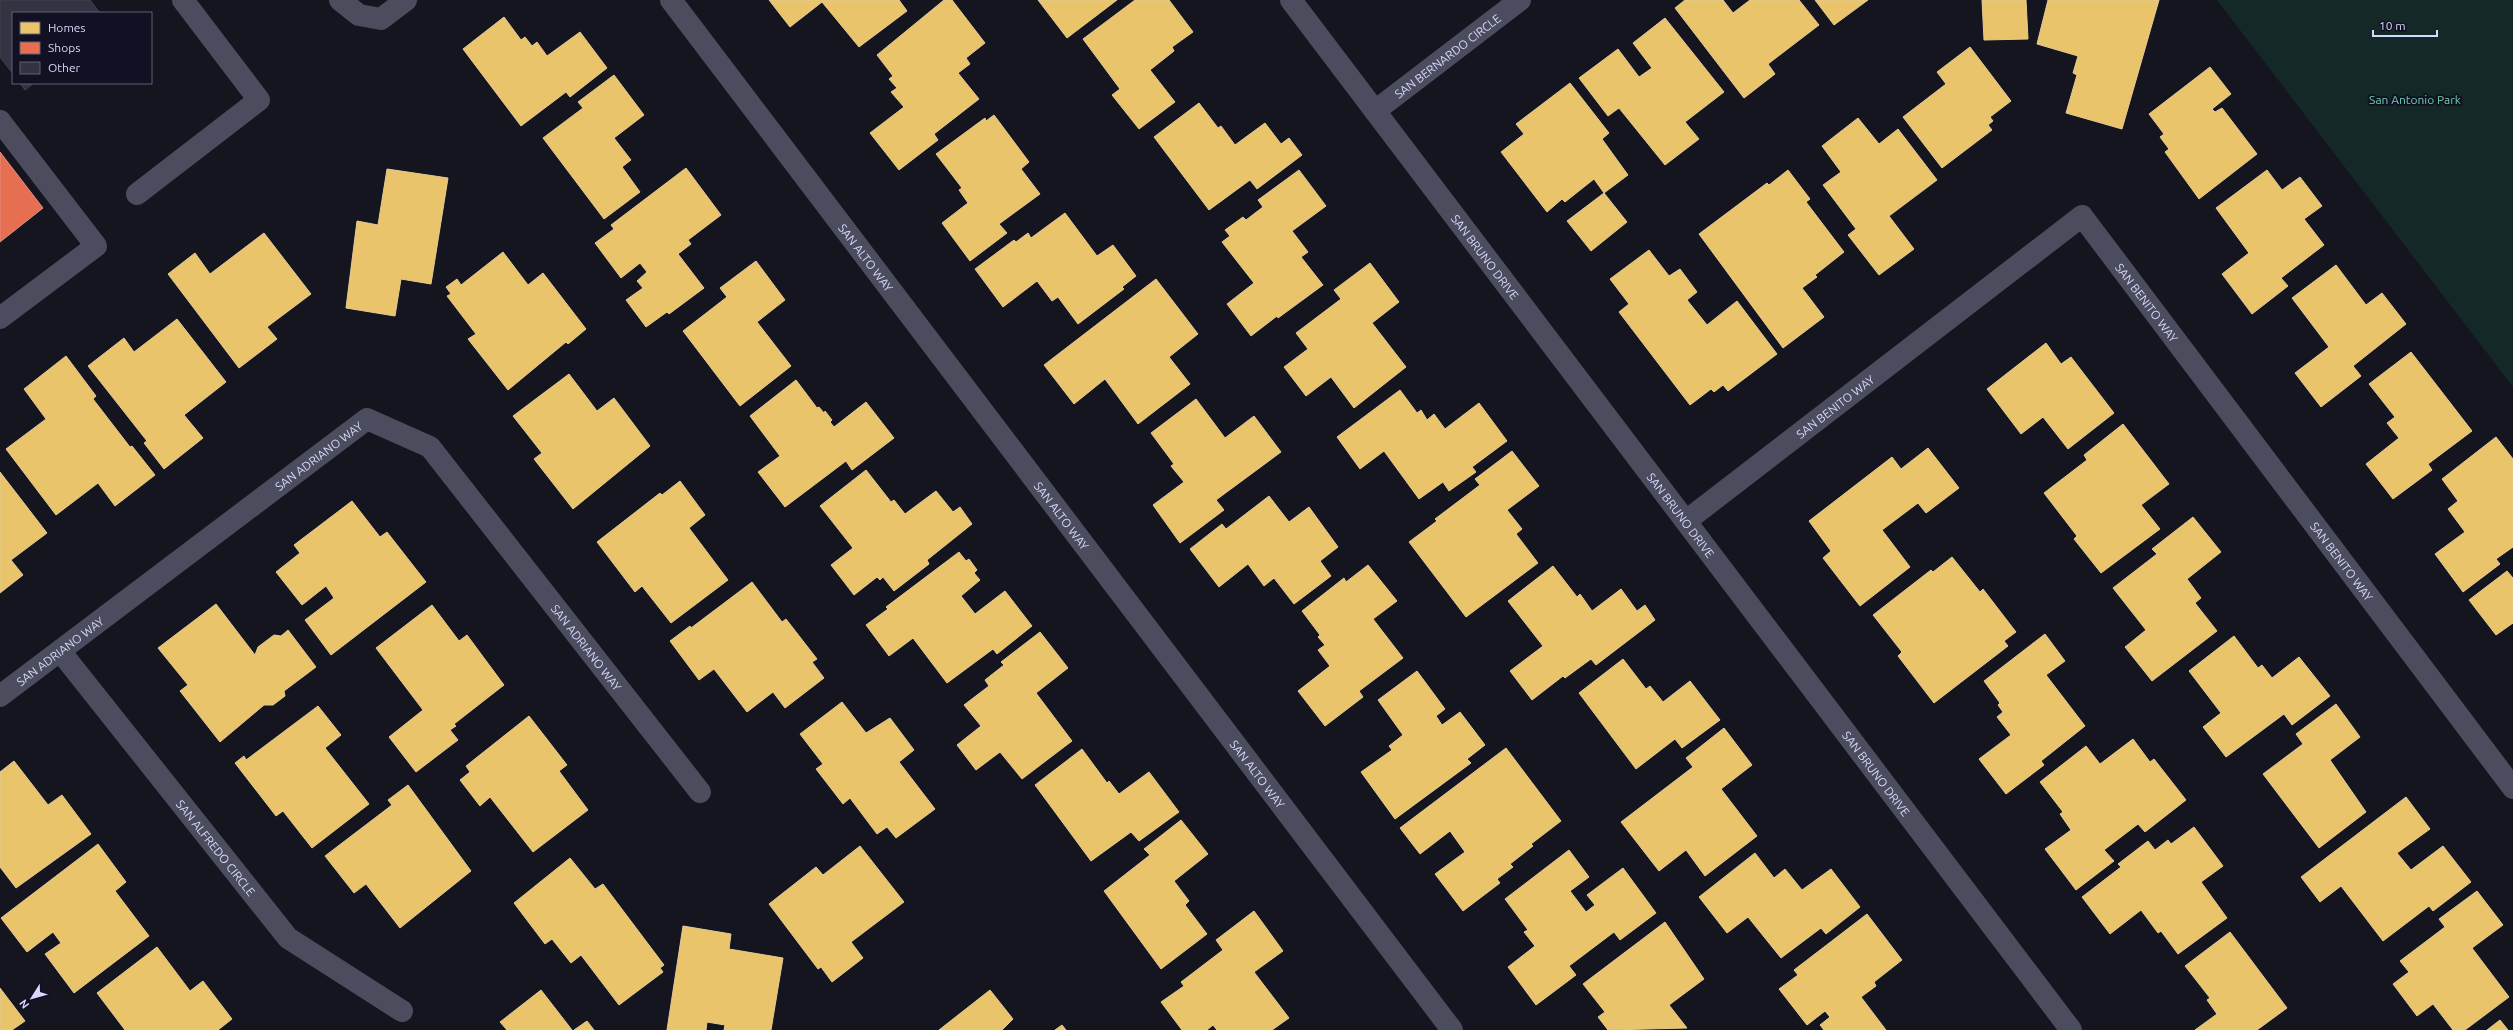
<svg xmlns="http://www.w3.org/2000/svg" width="2513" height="1030" font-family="Ubuntu,sans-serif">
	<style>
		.green { fill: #142927 }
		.homes { fill: #e9c46a; stroke: #e4ca96 }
		.shops { fill: #e76f51; stroke: #e28e84 }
		.building { fill: #333341; stroke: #414052 }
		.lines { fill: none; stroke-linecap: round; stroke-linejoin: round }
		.minor { stroke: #4b4d5f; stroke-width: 22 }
		.labels { text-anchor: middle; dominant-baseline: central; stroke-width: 4; stroke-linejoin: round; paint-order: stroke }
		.street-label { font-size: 12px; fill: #d7d8fb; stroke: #111123 }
		.park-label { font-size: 12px; fill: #6ad3aa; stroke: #111123 }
	</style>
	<rect width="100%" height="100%" fill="#15151f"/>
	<path class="green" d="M2217,0H2513V387Z"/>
	<path class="homes" d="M769,0H899L907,11L859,47L822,2L790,27Z
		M944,0H952L985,43L966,58L970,64L958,73L979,99L934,134L938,140L899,170L870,133L904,107L891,92L897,88L889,79L893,76L877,55Z
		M1038,0H1117L1067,38Z
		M1135,0H1169L1193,32L1172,47L1174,51L1150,70L1175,102L1139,129L1112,95L1120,89L1083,39Z
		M1685,0H1723L1733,13L1750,0H1799L1819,25L1768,64L1775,74L1744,98L1675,8Z
		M1815,0H1868L1834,25Z
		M1982,0H2026L2028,39L1984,40Z
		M2048,0H2159L2122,129L2066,113L2077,75L2073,73L2078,56L2037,44Z
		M504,17L521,40L525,37L532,46L537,42L547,56L580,32L607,68L570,97L566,92L521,126L463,49Z
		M1665,18L1724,92L1685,122L1699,139L1665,165L1619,108L1608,116L1579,78L1618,49L1639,77L1652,68L1633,43Z
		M1970,47L2011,101L1990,117L1993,121L1988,125L1992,130L1942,168L1903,117L1946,84L1937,72Z
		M2210,67L2231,94L2212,109L2215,112L2222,108L2257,154L2199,199L2165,152L2169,149L2160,137L2164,134L2149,114Z
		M614,75L644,115L614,138L631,160L622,167L640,192L604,219L543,138L583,108L578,102Z
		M1570,83L1609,133L1602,139L1628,175L1604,193L1594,179L1565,202L1562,199L1547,212L1501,152L1524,134L1516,124Z
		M1199,103L1218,128L1221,126L1235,145L1265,123L1281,144L1289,138L1302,155L1257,189L1250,180L1209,210L1154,137Z
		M994,115L1029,162L1021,169L1040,194L999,224L1007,233L970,261L942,223L968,203L959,190L962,188L936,154L985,118L986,121Z
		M1858,118L1879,144L1898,129L1937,180L1889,216L1914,249L1879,275L1848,235L1856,229L1823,185L1841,172L1822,146Z
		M686,168L721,215L688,240L691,244L678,254L704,288L669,314L667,312L646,327L626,300L643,288L637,281L647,272L640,263L621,278L595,243L614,229L611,225Z
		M387,169L448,178L431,284L401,279L395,316L346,308L357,221L378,225Z
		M1299,170L1326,206L1292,231L1308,252L1301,257L1323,285L1278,318L1277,316L1251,336L1227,304L1254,283L1222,242L1230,236L1225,230L1243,217L1246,220L1263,207L1258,200Z
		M1788,170L1810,199L1806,202L1844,252L1815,275L1817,277L1802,288L1824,317L1783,348L1699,234L1767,183L1769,185Z
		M2267,170L2282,190L2300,177L2322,206L2304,219L2324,245L2281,278L2288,286L2252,314L2222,274L2249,253L2216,208Z
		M1604,193L1627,222L1591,251L1567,221Z
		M1065,213L1097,256L1113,245L1136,276L1122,287L1124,289L1078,324L1058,297L1052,301L1037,281L1003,307L975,269L1014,240L1016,242L1028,233L1031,238Z
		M264,233L311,294L267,327L277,339L239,368L168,274L195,253L210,274Z
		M1649,250L1669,276L1680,269L1697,292L1687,300L1707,325L1737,301L1777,354L1728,391L1723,385L1714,392L1711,389L1690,405L1619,312L1629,304L1610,279Z
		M503,252L528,285L543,273L586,329L568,344L566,342L508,390L468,339L476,334L447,296L451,294L446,287L457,279L461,285Z
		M756,261L785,300L757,322L791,366L740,406L683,331L727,297L720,288Z
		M1370,263L1399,302L1372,323L1406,367L1354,408L1331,377L1306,396L1284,367L1308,349L1296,333L1341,299L1334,290Z
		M2336,265L2366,305L2382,293L2406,324L2353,366L2361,376L2321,407L2295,373L2329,347L2292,298Z
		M1156,279L1198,334L1169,357L1190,384L1138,424L1105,379L1074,404L1044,365Z
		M177,319L226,382L184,415L203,438L164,469L144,443L147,441L88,366L124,338L134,352Z
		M2046,343L2061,364L2071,357L2114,413L2068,449L2043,417L2021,434L1987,389Z
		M2411,352L2472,431L2428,464L2432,470L2393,499L2366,464L2399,438L2387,423L2395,417L2369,384Z
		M66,356L96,396L93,399L130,447L132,446L155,475L115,506L98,483L56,515L6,449L46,419L24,389Z
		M569,374L597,411L614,398L650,446L573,509L534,459L542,453L513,416Z
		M796,380L817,408L819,407L824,413L825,411L832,420L830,422L834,427L866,402L894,438L852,470L846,461L785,507L758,472L780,456L750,416Z
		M1400,390L1417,413L1421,410L1427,420L1434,414L1445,429L1479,403L1507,441L1472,467L1476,472L1449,491L1443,482L1419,499L1384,451L1360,469L1337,437Z
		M1196,399L1225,438L1254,416L1281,452L1216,500L1224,510L1180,543L1153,505L1184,482L1171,466L1174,464L1151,433Z
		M2123,424L2169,484L2141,505L2160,529L2101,573L2074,539L2077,536L2044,493L2087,460L2084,455Z
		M2496,437L2513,459V547L2496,559L2500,564L2463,592L2435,554L2465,532L2448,509L2458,501L2442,479Z
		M1928,448L1959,488L1926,513L1918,503L1882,530L1910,567L1860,606L1823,558L1831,551L1809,521L1892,457L1901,469Z
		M1512,451L1539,486L1507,510L1522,529L1516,534L1538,563L1466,617L1409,542L1437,521L1435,519L1480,485L1475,479Z
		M866,470L891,502L894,500L905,514L936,491L953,512L960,507L972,524L927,560L929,564L894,591L883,577L880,580L877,577L854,595L831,565L853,548L820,506Z
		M0,472L47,533L11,560L23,575L0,593Z
		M680,481L705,515L689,528L728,580L671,623L642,586L635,592L597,542L660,493L662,495Z
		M1269,496L1289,522L1309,507L1338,547L1320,561L1331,576L1294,604L1274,578L1264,586L1248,564L1219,587L1190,549L1222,524L1226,529Z
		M352,501L380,537L387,532L426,582L331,655L305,620L334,598L326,586L302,605L276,572L300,553L294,545Z
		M2193,517L2221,552L2187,579L2201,598L2195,603L2217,631L2152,681L2125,647L2146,630L2113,588L2157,554L2152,549Z
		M959,552L966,561L969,559L977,570L974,573L980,580L961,596L975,614L1005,591L1032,626L997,654L993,649L947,683L913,638L889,656L866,625L888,609L886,607Z
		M1952,557L1980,592L1983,589L2016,632L2004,641L2008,646L1934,703L1898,656L1902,652L1873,615L1931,570L1933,572Z
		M1368,565L1397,601L1373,619L1403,658L1359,691L1363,697L1325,726L1298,691L1330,666L1318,650L1325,645L1318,637L1320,635L1302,611L1344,578L1346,582Z
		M1553,566L1577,597L1580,594L1592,611L1621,589L1637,611L1645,605L1655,620L1596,665L1591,659L1565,678L1563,676L1532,700L1510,671L1543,646L1508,601Z
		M2507,571L2513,578V623L2496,635L2469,600Z
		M752,582L782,622L786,619L817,659L812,662L824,678L785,708L773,692L747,712L714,669L699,680L670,641L690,626L691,628Z
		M216,604L255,655L258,647L274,635L281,636L288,630L316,667L284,691L285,696L273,705H264L220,742L180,691L188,685L158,648Z
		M432,605L459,641L467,635L504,685L454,724L456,726L450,730L458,740L416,772L389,737L423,710L376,648Z
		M1040,632L1068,668L1036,693L1072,741L1022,779L1000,752L976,770L957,745L981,726L964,705L989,686L985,680L1004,665L1001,662Z
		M2045,634L2065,661L2046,675L2085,726L2041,761L2044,765L2006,794L1979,759L2011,735L1997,717L2003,712L1998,705L2000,703L1984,681Z
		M2234,636L2258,668L2262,665L2272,678L2299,657L2330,696L2292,725L2284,714L2226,757L2203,727L2221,713L2189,671Z
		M1623,659L1646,689L1650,686L1663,702L1690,681L1720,720L1682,748L1675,739L1636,769L1579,693Z
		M1417,671L1445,709L1436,716L1442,725L1460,712L1485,745L1467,759L1471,763L1395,819L1361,772L1392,750L1389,746L1403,735L1378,700Z
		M842,702L866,733L890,718L914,750L899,762L935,809L896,838L887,827L877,834L850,798L843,804L816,769L823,764L800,734Z
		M2336,704L2360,737L2330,760L2366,812L2319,848L2263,774L2303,744L2296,734Z
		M318,706L341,735L325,748L369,804L312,848L283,811L276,816L235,763L244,756L246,760Z
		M529,716L567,765L559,771L588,810L533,852L490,797L480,806L460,780L470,772L466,766Z
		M1724,728L1752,765L1721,789L1757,836L1705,876L1686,850L1659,871L1621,822L1693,767L1686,758Z
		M2133,739L2150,762L2154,759L2186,800L2145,832L2138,824L2104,850L2114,861L2076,890L2045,849L2071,830L2060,814L2063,812L2040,782L2086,746L2100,764Z
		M1506,748L1561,821L1531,844L1533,846L1510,864L1513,867L1497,879L1500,883L1463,911L1435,874L1465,852L1450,831L1420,854L1400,828Z
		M1082,749L1107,783L1109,781L1119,794L1149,772L1179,812L1139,841L1131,832L1091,861L1035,785Z
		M14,761L48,805L62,795L91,834L16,888L0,867V772Z
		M408,785L471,871L400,928L366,884L354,893L325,856L392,805L388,800Z
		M2406,797L2430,829L2397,853L2411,870L2443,846L2471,882L2433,911L2429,906L2383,941L2341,886L2320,902L2301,877Z
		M1181,820L1208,854L1174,881L1189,901L1185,905L1207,934L1161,969L1104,891L1150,855L1144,849Z
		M2194,827L2223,866L2201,882L2227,918L2178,954L2161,931L2158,933L2141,910L2110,934L2082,897L2121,867L2118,864L2148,841L2155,850L2168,840L2171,844Z
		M98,844L126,882L115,891L149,936L74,993L45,954L61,943L53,932L27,952L1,918Z
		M860,846L904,902L851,942L863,958L832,982L821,967L818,969L769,904L816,867L823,875Z
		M1569,850L1589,877L1570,891L1586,912L1595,905L1587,895L1623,868L1656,913L1620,940L1614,932L1569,966L1576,975L1536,1005L1508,967L1535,946L1524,932L1528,930L1505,899Z
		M1755,853L1774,878L1785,869L1802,890L1831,869L1860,907L1826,934L1821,928L1781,958L1748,917L1727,933L1699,897Z
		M570,858L595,889L603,884L664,965L660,968L663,972L619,1005L581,955L571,963L552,939L545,944L514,903Z
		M2477,891L2503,925L2472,948L2509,997L2465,1030H2453L2433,1004L2417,1016L2393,984L2409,972L2400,961L2445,927L2439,919Z
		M1254,911L1283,951L1254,972L1289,1018L1272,1030H1217L1213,1025L1207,1030H1182L1161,1002L1184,986L1181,982L1223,950L1216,940Z
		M1867,914L1902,960L1874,982L1876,986L1861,997L1886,1030H1824L1820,1025L1830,1017L1825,1011L1807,1025L1779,989L1798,975L1794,970Z
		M1665,922L1704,979L1669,1005L1687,1028L1608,1030L1598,1017L1605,1012L1583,984Z
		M683,926L731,934L729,949L783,958L771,1030H724L725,1025L707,1022L706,1030H667Z
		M2230,932L2287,1008L2257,1030H2195L2217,1014L2207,1000L2210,998L2185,966Z
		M157,947L190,991L203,981L232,1019L218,1030H125L97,993Z
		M0,988L25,1021L12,1030H0Z
		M541,990L572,1030H507L500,1022Z
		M990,990L1013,1019L1002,1030H939Z
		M2500,1020L2508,1030H2487Z
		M587,1021L594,1030H574Z
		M1062,1025L1066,1030H1055Z"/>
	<path class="shops" d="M0,152L43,208L0,242Z"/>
	<path class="building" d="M0,0H90L100,13H13V74L0,57Z
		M20,83H34L25,90Z"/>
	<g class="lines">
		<g class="minor">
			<path d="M340,0L359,15L381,19L406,0"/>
			<path id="s1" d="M671,0L1452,1030"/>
			<path id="s2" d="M1291,0L2071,1030"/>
			<path id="s3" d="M1375,111L1520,0"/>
			<path d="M0,121L96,246L0,318"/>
			<path d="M137,194L259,100L183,0"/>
			<path id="s4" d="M1686,521L2082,216L2513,788"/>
			<path id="s5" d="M60,651L288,938L402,1011"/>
			<path id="s6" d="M0,696L367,419L430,447L700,792"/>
		</g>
	</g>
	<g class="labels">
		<g class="street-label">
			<text stroke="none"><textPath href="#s3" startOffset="91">SAN BERNARDO CIRCLE</textPath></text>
			<text stroke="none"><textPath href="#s1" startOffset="323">SAN ALTO WAY</textPath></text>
			<text stroke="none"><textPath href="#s2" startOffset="322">SAN BRUNO DRIVE</textPath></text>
			<text stroke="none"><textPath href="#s4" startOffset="608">SAN BENITO WAY</textPath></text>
			<text stroke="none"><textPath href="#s4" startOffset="188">SAN BENITO WAY</textPath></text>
			<text stroke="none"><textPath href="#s6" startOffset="399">SAN ADRIANO WAY</textPath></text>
			<text stroke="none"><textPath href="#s1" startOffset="647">SAN ALTO WAY</textPath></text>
			<text stroke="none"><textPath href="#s2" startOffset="646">SAN BRUNO DRIVE</textPath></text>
			<text stroke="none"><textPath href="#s4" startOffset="932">SAN BENITO WAY</textPath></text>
			<text stroke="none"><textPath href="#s6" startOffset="783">SAN ADRIANO WAY</textPath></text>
			<text stroke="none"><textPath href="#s6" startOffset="75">SAN ADRIANO WAY</textPath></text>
			<text stroke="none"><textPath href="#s1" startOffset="971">SAN ALTO WAY</textPath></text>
			<text stroke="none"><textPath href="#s2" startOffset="970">SAN BRUNO DRIVE</textPath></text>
			<text stroke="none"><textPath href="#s5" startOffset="251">SAN ALFREDO CIRCLE</textPath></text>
		</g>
		<g class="park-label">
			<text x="2415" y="99">San Antonio Park</text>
		</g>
	</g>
	<rect x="12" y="12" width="140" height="72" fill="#111123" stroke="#606179"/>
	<rect x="20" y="22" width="20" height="12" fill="#e9c46a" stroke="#606179"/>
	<text x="48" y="32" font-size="12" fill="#d7d8fb">Homes</text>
	<rect x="20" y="42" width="20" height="12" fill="#e76f51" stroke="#606179"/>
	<text x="48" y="52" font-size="12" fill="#d7d8fb">Shops</text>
	<rect x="20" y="62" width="20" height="12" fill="#333341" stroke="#606179"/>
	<text x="48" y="72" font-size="12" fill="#d7d8fb">Other</text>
	<g transform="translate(32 998) rotate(233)" stroke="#111123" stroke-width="3" paint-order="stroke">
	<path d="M0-3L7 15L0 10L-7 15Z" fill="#d7d8fb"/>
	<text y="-6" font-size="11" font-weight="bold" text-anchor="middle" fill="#d7d8fb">N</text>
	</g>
	<path d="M2373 30v6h64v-6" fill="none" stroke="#d7d8fb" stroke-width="2"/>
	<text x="2379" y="30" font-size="12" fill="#d7d8fb" stroke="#111123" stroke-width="3" paint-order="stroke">10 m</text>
</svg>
